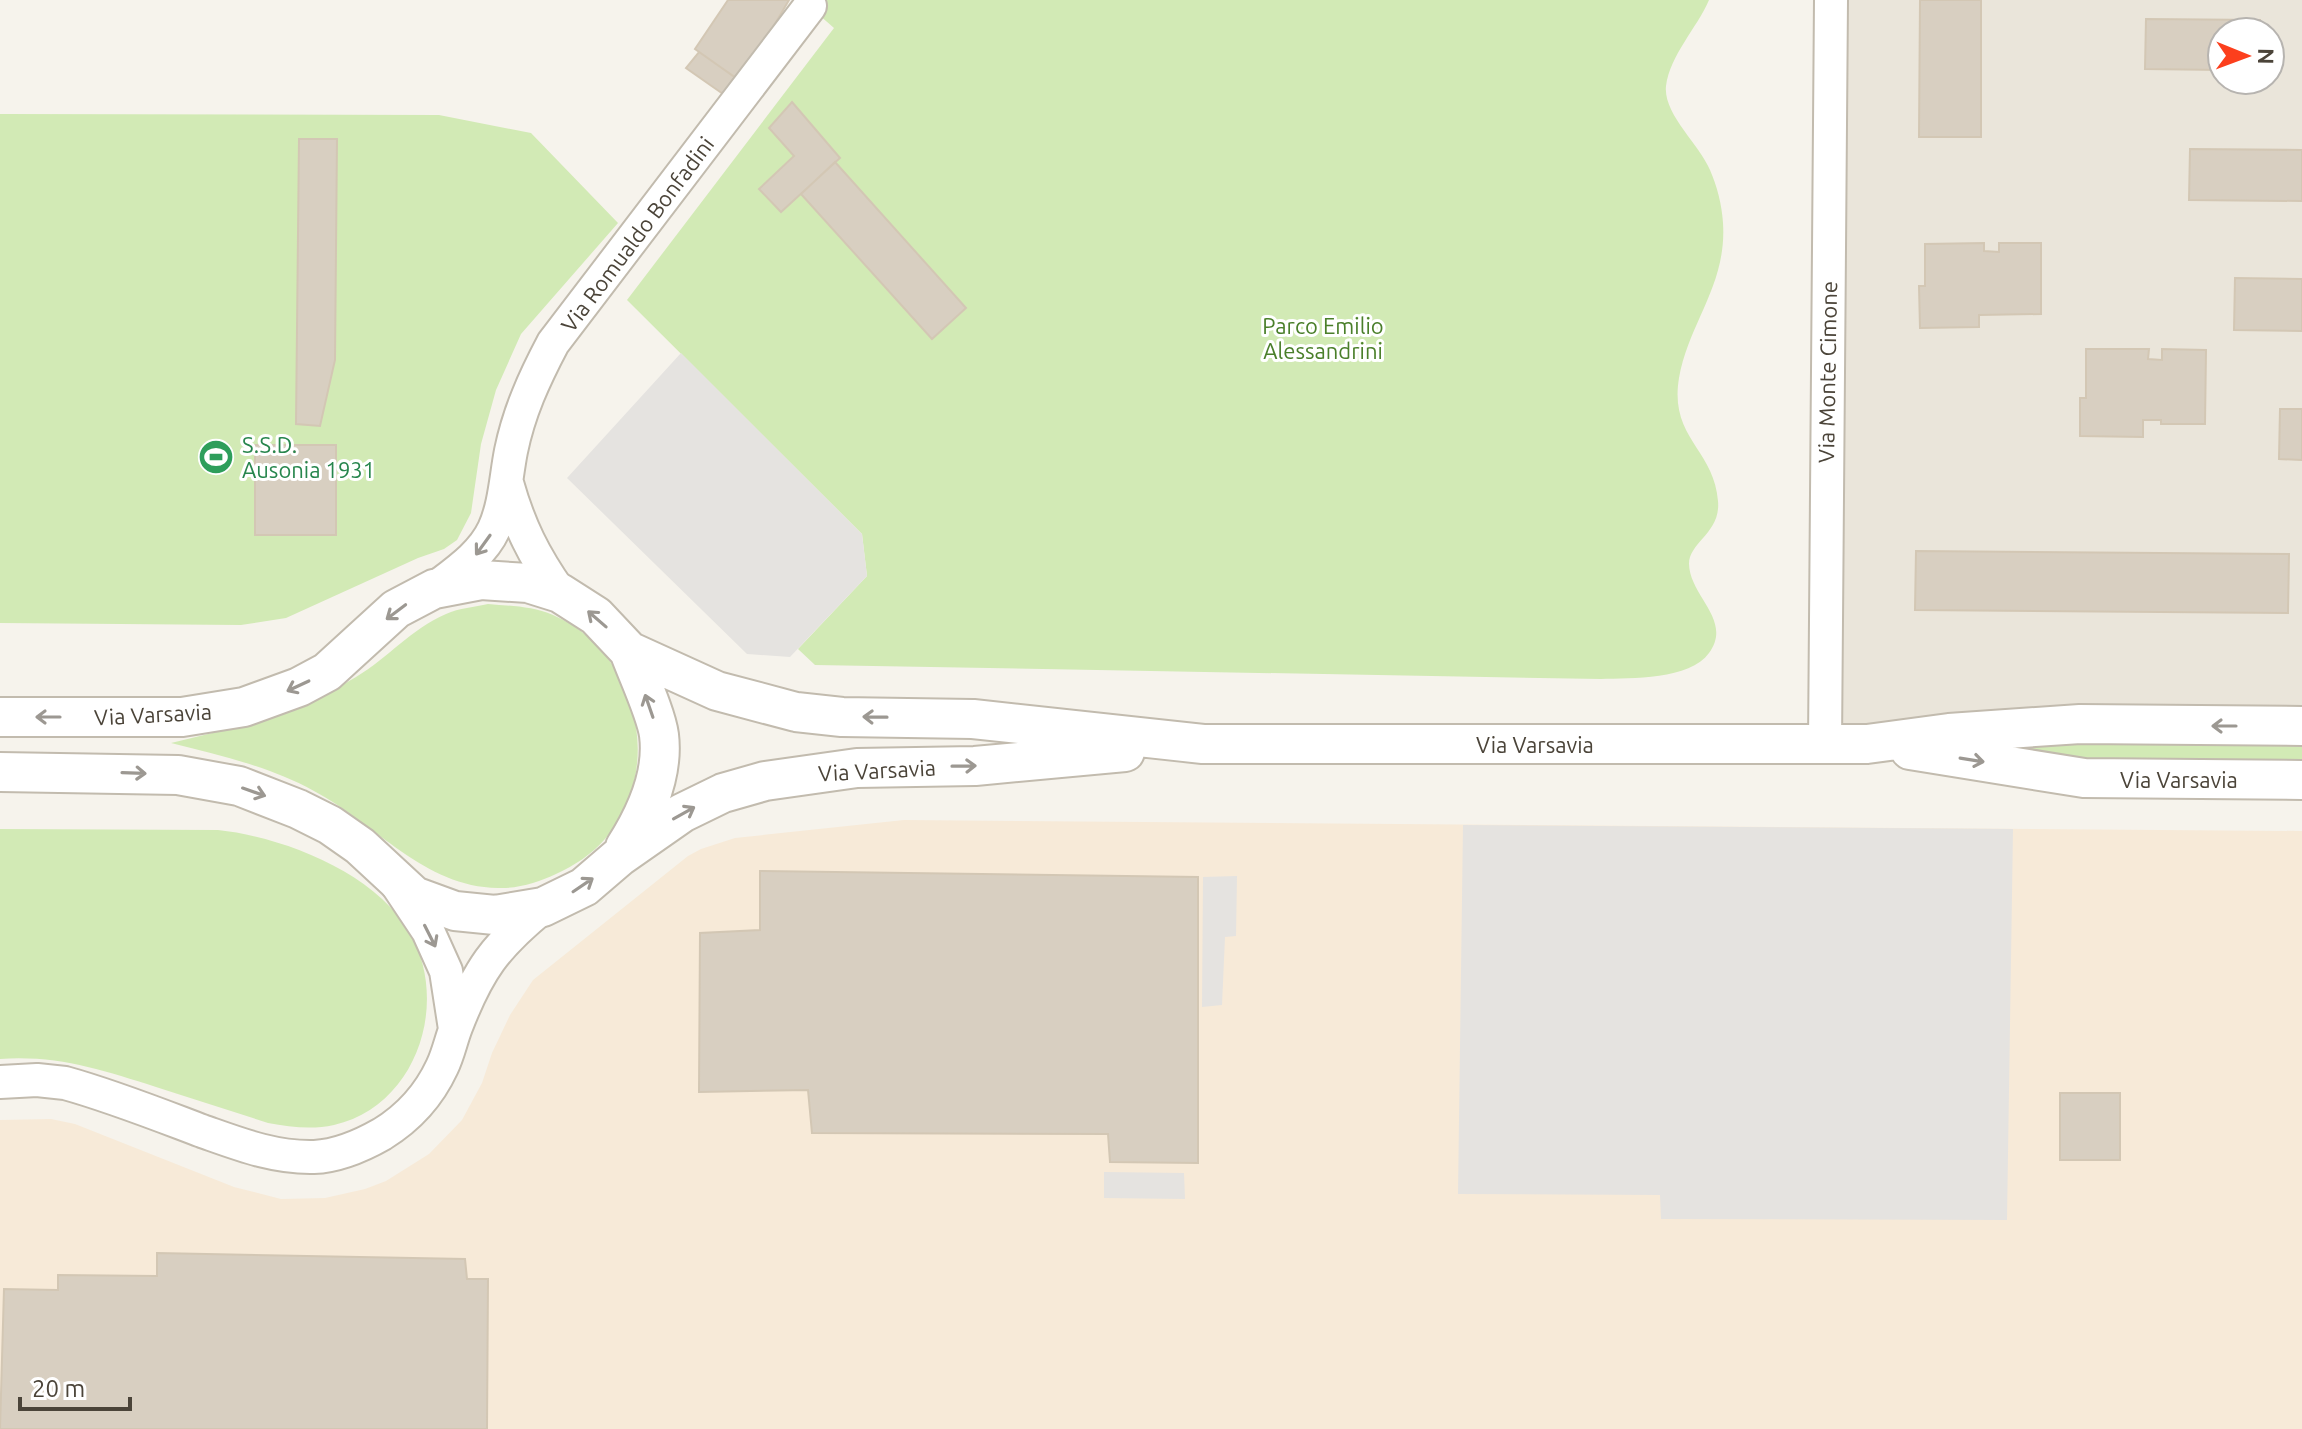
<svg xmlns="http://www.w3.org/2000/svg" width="2302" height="1429" font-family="Ubuntu,sans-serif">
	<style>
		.residential { fill: #eae5da; fill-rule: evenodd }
		.commercial { fill: #f7ead8 }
		.green { fill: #d2eab5 }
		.parking { fill: #e5e3e0 }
		.building { fill: #d8cfc1; stroke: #d3c7b4; stroke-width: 2 }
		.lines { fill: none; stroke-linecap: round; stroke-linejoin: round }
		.minor-casing { stroke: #c2bbae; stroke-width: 36 }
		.tertiary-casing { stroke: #c2bbae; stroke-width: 42 }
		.minor { stroke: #fff; stroke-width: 32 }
		.tertiary { stroke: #fff; stroke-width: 38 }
		.oneway { stroke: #9c9892 }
		.labels { text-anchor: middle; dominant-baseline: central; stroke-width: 6; stroke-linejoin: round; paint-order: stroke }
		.street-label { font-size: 22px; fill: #4b4439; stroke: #fff }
		.park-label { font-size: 22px; fill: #4a7f2a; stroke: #fff }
		.leisure-label { font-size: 22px; fill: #27864d; stroke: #fff; text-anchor: start }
	</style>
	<rect width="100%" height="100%" fill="#f6f3ec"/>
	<path class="residential" d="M1842,0H2302V713L1834,735ZM2222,32H2270V80H2222Z"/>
	<path class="commercial" d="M904,820L2302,831V1429H0V1120L51,1119L75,1124L234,1187L281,1199L325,1198L365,1189L386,1181L429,1154L462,1120L482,1083L492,1053L510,1015L533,980L688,856L701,849L735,838Z"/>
	<path class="green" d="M802,0H1709C1697,28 1670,55 1666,86C1663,114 1699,144 1710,170C1717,186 1722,205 1723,223C1727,285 1689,322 1679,378C1669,438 1714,449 1718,501C1721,533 1689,542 1689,564C1690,597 1733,620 1709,653C1690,680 1631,678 1601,679L815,665L798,649L867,576L862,534L627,300L834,28Z
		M0,114L439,115L531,133L618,223L521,334L496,390L481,444L471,513L457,540L444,549L418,558L286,618L241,625L0,623Z
		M488,604C510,606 532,606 553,615C638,651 666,769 605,839C592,854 574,866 556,874C539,882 517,889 498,888C424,887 376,824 314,791C269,766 221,756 171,743C237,727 297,713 356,677C388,658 411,629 446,614C459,608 475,607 488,604Z
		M2019,742L2302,744V761L2069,759L2020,746Z
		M0,829L218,830C284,837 376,873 410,933C450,1003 417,1106 334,1125C312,1130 290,1127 268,1123C231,1111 193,1099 156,1087C102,1070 58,1055 0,1059Z"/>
	<path class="parking" d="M681,353L862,534L867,576L790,657L747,654L567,478Z
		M1463,825L2013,829L2007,1220L1661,1219L1660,1195L1458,1194Z
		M1237,876L1236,936L1225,937L1222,1005L1202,1007L1203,877Z
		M1104,1172L1184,1173L1185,1199L1104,1198Z"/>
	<path class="building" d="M728,0H789L772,29L736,78L695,49Z
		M1920,0H1981V137H1919Z
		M2146,19L2260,20V32H2222V70L2145,69Z
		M699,52L736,78L723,94L686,68Z
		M792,102L840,158L781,212L759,189L794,156L769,128Z
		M299,139H337L335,360L320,426L296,424Z
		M2190,149L2302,150V201L2189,200Z
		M835,162L966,308L932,339L801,194Z
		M1984,243V251L1999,252V243H2041V314L1979,315V327L1920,328L1919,286H1925V244Z
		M2235,278L2302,279V331L2234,330Z
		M2086,349H2149L2148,359L2162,360V349L2206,350L2205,424H2161V420H2143V437L2080,436V398H2086Z
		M2280,409H2302V460L2279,459Z
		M255,445H336V535H255Z
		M1916,551L2289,554L2288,613L1915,610Z
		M760,871L1198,877V1163L1110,1162L1108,1134L812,1133L808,1090L699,1092L700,933L760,930Z
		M2060,1093H2120V1160H2060Z
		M157,1253L465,1259L467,1279H488L487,1429H0L4,1289L58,1290V1275L157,1276Z"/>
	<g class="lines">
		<defs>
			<path id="minor" d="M507,483C519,526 534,556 560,593
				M434,589C456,572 482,555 494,529C505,505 506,476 511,451C519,412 534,379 553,343L810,6
				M1825,744L1831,0
				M396,883L428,931L446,971L455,1029
				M0,1082L37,1080L65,1083C112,1096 157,1114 202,1131C239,1144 274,1158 314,1157C338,1156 361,1146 382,1134C408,1118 429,1095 442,1067C448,1055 451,1040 456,1027C478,970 495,946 543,907"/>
			<path id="tertiary" d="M0,717H182L244,707L299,687L327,672L396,609L434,589L481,580L528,583L560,593L596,616L629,651L717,691L796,712L842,717L973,719L1203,744H1867L1949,733L2080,724L2302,726
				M1910,750L2084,778L2302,780
				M0,772L178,775L239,786L298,809L330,825L360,846L414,896L455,911L495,915L543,907L584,887L619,857L682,813L723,793L765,781L857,768L975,766L1125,752
				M625,847C646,814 664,775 659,735C656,713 637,673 629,651"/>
		</defs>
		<use href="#minor" class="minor-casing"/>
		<use href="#tertiary" class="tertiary-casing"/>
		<use href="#minor" class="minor"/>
		<use href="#tertiary" class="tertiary"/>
	</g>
	<defs><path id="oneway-shaft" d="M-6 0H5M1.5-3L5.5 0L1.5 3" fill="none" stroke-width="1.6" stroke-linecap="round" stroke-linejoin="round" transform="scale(2)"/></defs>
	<g class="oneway">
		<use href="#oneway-shaft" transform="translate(483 545) rotate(126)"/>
		<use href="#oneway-shaft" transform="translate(396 612) rotate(143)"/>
		<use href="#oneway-shaft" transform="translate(597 619) rotate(-139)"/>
		<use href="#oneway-shaft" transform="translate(298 686) rotate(155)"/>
		<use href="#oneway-shaft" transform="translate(649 706) rotate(-109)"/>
		<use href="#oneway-shaft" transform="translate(48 717) rotate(-180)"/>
		<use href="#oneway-shaft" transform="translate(875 717) rotate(-179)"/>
		<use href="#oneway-shaft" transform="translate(2224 726) rotate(-180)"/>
		<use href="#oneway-shaft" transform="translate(1972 760) rotate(9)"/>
		<use href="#oneway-shaft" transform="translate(964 766) rotate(-1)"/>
		<use href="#oneway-shaft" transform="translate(134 773) rotate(2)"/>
		<use href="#oneway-shaft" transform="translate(254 792) rotate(19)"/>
		<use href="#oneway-shaft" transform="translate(684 813) rotate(-29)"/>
		<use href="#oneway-shaft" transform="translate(583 885) rotate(-34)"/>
		<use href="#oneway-shaft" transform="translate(430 936) rotate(63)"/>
	</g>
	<defs>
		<symbol id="stadium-disc" viewBox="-11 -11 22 22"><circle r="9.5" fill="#2e9e5b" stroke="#fff"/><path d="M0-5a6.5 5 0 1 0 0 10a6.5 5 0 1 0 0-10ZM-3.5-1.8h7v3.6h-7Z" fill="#fff"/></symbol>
	</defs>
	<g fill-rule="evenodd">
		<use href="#stadium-disc" x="196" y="437" width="40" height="40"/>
	</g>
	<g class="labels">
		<g class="street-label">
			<text transform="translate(637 234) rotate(-53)">Via Romualdo Bonfadini</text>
			<text transform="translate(1827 372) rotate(-89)">Via Monte Cimone</text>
			<text transform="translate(153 714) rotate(-3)">Via Varsavia</text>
			<text x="1535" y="744">Via Varsavia</text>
			<text transform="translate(877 770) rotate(-3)">Via Varsavia</text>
			<text x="2179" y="779">Via Varsavia</text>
		</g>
		<g class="park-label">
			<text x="1323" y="325">Parco Emilio<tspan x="1323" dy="25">Alessandrini</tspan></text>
		</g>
		<g class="leisure-label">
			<text x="242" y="444">S.S.D.<tspan x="242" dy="25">Ausonia 1931</tspan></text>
		</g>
	</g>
	<g transform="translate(2246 56) rotate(91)"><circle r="38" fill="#ffffff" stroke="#b7b4b0" stroke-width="2"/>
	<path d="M0-6L14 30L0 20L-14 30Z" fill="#fc3f1d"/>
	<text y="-12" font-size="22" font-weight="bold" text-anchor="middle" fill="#4b4439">N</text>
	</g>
	<path d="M20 1397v12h110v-12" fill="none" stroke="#4b4439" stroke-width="4"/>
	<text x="32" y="1397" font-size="24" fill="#4b4439" stroke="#ffffff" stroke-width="6" paint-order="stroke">20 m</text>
</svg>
